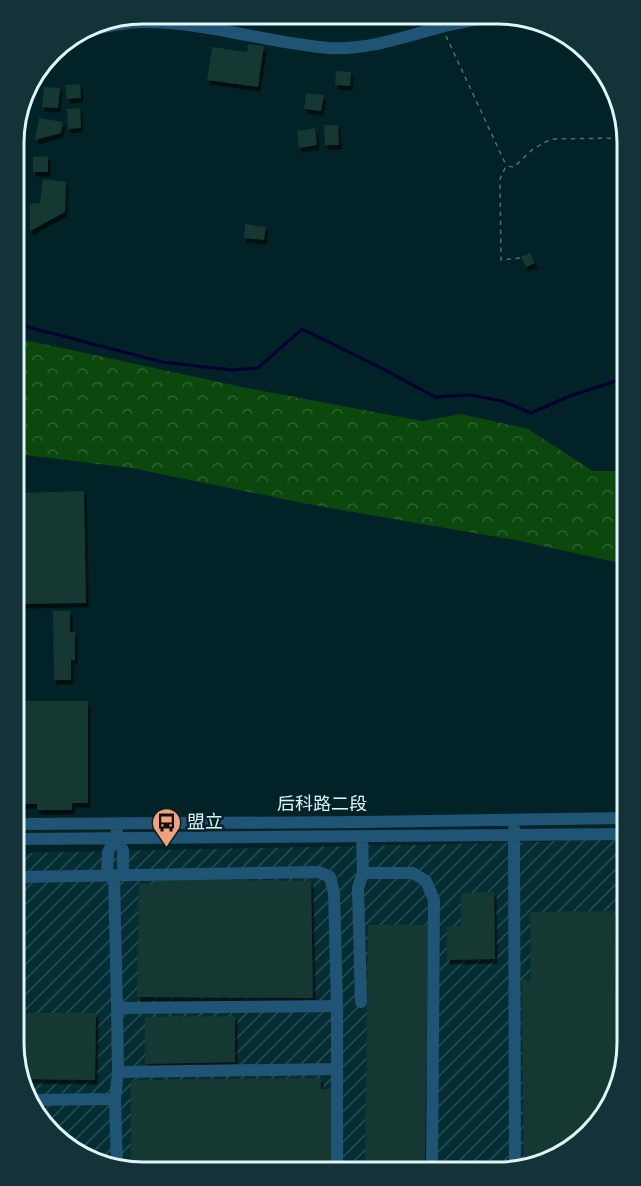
<svg xmlns="http://www.w3.org/2000/svg" width="641" height="1186" font-family="Cabin,'Noto Sans TC',sans-serif">
	<style>
		.industrial { fill: url(#industrial-furrows) }
		.forest { fill: url(#forest-crowns) }
		.lines { fill: none; stroke-linecap: round; stroke-linejoin: round }
		.stream { stroke: #040130; stroke-width: 3 }
		.building { fill: #133930; filter: url(#shadow) }
		.path { stroke: #516f73; stroke-width: 1.5; stroke-dasharray: 4.5 4.5; stroke-linecap: butt }
		.minor { stroke: #1f5475; stroke-width: 12 }
		.labels { text-anchor: middle; dominant-baseline: central; stroke-width: 5; stroke-linejoin: round; paint-order: stroke }
		.street-label { font-size: 18px; fill: #dff6f9; stroke: #012227 }
		.poi-label { font-size: 18px; fill: #dff6f9; stroke: #012227; text-anchor: start }
		.rim { fill: none; stroke: #dff6f9; stroke-width: 3 }
	</style>
	<defs>
		<pattern id="industrial-furrows" width="10" height="10" patternUnits="userSpaceOnUse" patternTransform="scale(1.5)"><rect width="10" height="10" fill="#042e34"/><path d="M-1 1l2-2M0 10L10 0M9 11l2-2" fill="none" stroke="#284d52"/></pattern>
		<pattern id="forest-crowns" width="20" height="18" patternUnits="userSpaceOnUse" patternTransform="scale(1.5)"><rect width="20" height="18" fill="#0c470e"/><path d="M2 6a3 3 0 1 1 6 0M12 15a3 3 0 1 1 6 0" fill="none" stroke="#2f6232"/></pattern>
		<filter id="shadow"><feDropShadow dx="2.5" dy="4.5" stdDeviation="0" flood-color="#0009"/></filter>
	</defs>
	<rect width="100%" height="100%" fill="#012227"/>
	<path class="industrial" d="M626,837L627,1052L601,1122L540,1166L125,1171L58,1141L20,1085L19,853L540,842Z"/>
	<path class="forest" d="M16,338L242,387L422,421L461,414L528,429L593,471H623L624,564L515,540L313,505L131,468L17,454Z"/>
	<g class="lines">
		<path class="stream" d="M16,306L24,326L162,362L232,370L258,368L302,329L387,371L435,397L470,395L502,401L531,413L570,396L622,379"/>
	</g>
	<path class="building" d="M248,44L264,46L258,87L207,80L212,47L247,52Z
		M336,71L351,72L350,86L335,85Z
		M80,84L81,98L67,99L65,85Z
		M44,87L60,88L58,108L42,107Z
		M306,93L324,95L321,111L304,109Z
		M80,108L81,128L68,129L67,109Z
		M39,118L63,122L61,133L35,140Z
		M324,125H338L339,145H325Z
		M315,128L317,145L299,148L297,131Z
		M48,156V172H33V157Z
		M43,179L66,182L65,212L30,231V204L40,203Z
		M245,224L266,227L264,240L244,238Z
		M530,253L535,263L526,267L521,257Z
		M84,491L86,603L18,604L17,493Z
		M53,611H70V632H75V660H71V680H54Z
		M18,701H88V803H72V810H37V804H19Z
		M618,869H626V935H618Z
		M155,879L311,881L313,998L137,997L139,884H155Z
		M494,892L495,959L447,960V926H461V893Z
		M615,911L617,1078L601,1122L540,1166H524L522,980H531L530,912Z
		M368,925H428L425,1167L365,1168Z
		M20,1013H96L95,1080L20,1079Z
		M235,1016V1062L145,1064V1017Z
		M321,1078V1089H334L335,1168L131,1171V1080Z"/>
	<g class="lines">
		<path class="path" d="M446,36L506,165
			M520,258L501,260L500,179L506,166L514,167L533,149L551,139L621,138"/>
		<path class="minor" d="M77,34C98,28 122,22 144,22C207,22 267,43 329,48C368,50 404,37 441,27C460,22 480,19 499,16
			M19,824L362,822L626,818
			M514,829L515,1166
			M117,830L116,837L123,850V875
			M19,839L626,834
			M363,873H413L426,881L434,900L432,1167
			M107,875L108,852L116,837
			M114,875L117,1008L118,1072L115,1099L117,1168
			M19,877L319,872L330,877L334,893L337,1006V1168
			M361,1002L358,888L363,873L362,836
			M117,1008L337,1006
			M118,1072L336,1069
			M30,1100L115,1099"/>
	</g>
	<defs>
		<symbol id="bus-pin" viewBox="-11 -11 22 30"><path d="M0 17L-7.5 6A9.5 9.5 0 1 1 7.5 6Z" fill="#f1a17b" stroke="#012227"/><path d="M-5-6H5V4H4V6H2V4H-2V6H-4V4H-5ZM-3.5-4V0h7V-4ZM-3.5 1.2v1.5H-2V1.2ZM2 1.2v1.5H3.5V1.2Z" fill="#111"/></symbol>
	</defs>
	<g fill-rule="evenodd">
		<use href="#bus-pin" x="150" y="806" width="33" height="45"/>
	</g>
	<g class="labels">
		<g class="street-label">
			<text x="322" y="804">后科路二段</text>
		</g>
		<g class="poi-label">
			<text x="187" y="822">盟立</text>
		</g>
	</g>
	<path d="M0 0H641V1186H0ZM143 24H498A119 119 0 0 1 617 143V1043A119 119 0 0 1 498 1162H143A119 119 0 0 1 24 1043V143A119 119 0 0 1 143 24Z" fill="#133338" fill-rule="evenodd"/>
	<path class="rim" d="M143 24H498A119 119 0 0 1 617 143V1043A119 119 0 0 1 498 1162H143A119 119 0 0 1 24 1043V143A119 119 0 0 1 143 24Z"/>
</svg>
